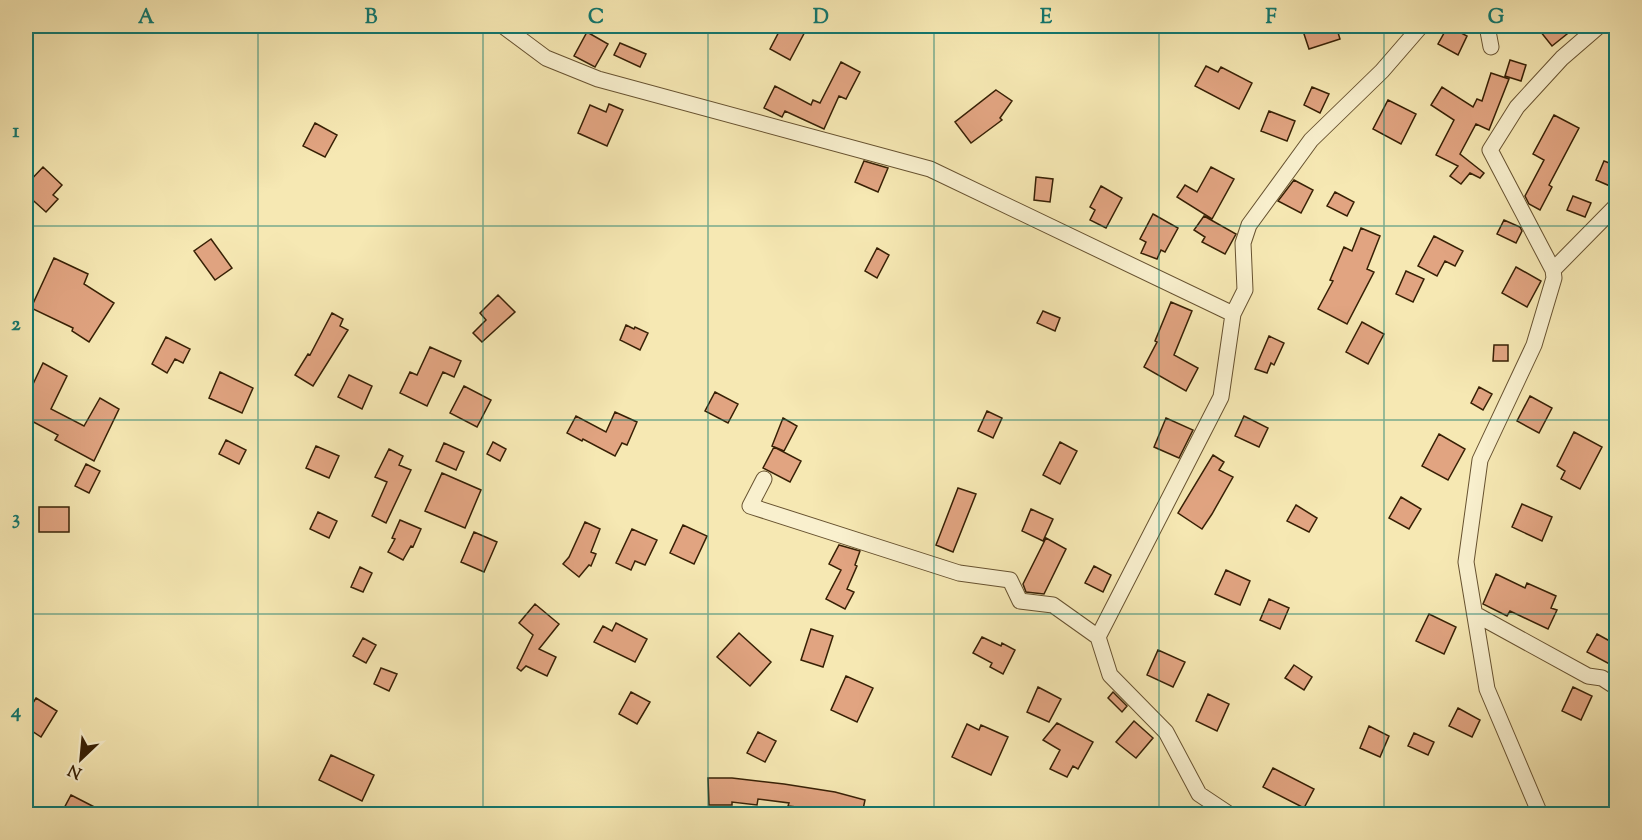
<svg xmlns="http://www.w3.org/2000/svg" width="1642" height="840" font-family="'Sorts Mill Goudy',serif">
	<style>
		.building { fill: #e1a481; stroke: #372005; stroke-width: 1.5 }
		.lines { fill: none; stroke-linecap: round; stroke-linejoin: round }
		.minor-casing { stroke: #675230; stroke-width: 17 }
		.minor { stroke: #f9f0ce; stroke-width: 15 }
		.grid { fill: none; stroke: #0f766e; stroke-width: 1.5; stroke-opacity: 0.55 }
		.neatline { fill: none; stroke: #0f766e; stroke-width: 2 }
		.grid-label { font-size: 20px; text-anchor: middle; font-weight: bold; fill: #0f766e }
	</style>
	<rect width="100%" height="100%" fill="#f6e8b3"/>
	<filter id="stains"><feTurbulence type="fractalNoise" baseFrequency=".00333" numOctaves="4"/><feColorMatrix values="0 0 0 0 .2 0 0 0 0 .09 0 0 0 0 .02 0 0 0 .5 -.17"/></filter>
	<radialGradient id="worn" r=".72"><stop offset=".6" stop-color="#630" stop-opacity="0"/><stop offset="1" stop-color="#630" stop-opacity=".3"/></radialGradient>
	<path class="building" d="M782,26H808L790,60L770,49Z
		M1311,26H1336L1340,39L1309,49L1302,28Z
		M1448,26L1467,36L1458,55L1438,44Z
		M1536,26H1577L1552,46Z
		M587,32L608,44L595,67L574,56Z
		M620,43L646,54L640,67L614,55Z
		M1510,60L1526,65L1521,81L1505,76Z
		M841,62L860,72L846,99L839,96L824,129L785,111L782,117L764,108L775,86L811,105L813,100L820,103Z
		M1206,66L1218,72L1221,67L1252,83L1239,109L1195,86Z
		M1491,73L1509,79L1489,130L1476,124L1460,154L1484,173L1480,178L1470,173L1461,184L1450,176L1458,166L1436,155L1454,120L1431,105L1442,87L1473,107L1477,99L1482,101Z
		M1312,87L1329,94L1320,113L1304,105Z
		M996,90L1012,101L1000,118L1002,120L971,143L955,122Z
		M1388,100L1416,114L1401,144L1373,129Z
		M609,104L623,110L607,146L578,133L590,105L606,112Z
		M1269,111L1295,121L1287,141L1261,131Z
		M1554,115L1579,128L1549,185L1552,187L1540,210L1529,204L1525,196L1544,160L1533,154Z
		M315,123L337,135L325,157L303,146Z
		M864,161L888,168L878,192L855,182Z
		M1604,161L1617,166V189L1596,180Z
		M43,167L62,185L53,195L58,199L46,212L26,194V185Z
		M1211,167L1234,179L1212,219L1177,197L1185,185L1197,192Z
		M1036,177L1053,179L1050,202L1034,200Z
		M1294,180L1313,190L1301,213L1278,201Z
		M1101,186L1122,198L1106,228L1090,220L1095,210L1090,207Z
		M1335,192L1354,202L1347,216L1327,206Z
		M1573,196L1591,203L1585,217L1567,210Z
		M1153,214L1178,228L1165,252L1161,250L1157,259L1141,253L1146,242L1140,239Z
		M1204,216L1236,234L1225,254L1202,242L1205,237L1194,230Z
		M1504,220L1520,227L1522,231L1516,243L1497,234Z
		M1361,228L1380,236L1367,269L1374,272L1347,324L1318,309L1333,281L1330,280L1344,247L1352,251Z
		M1434,236L1463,251L1455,266L1445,261L1437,276L1418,266Z
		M211,239L232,268L215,280L194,251Z
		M877,248L889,255L877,278L865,271Z
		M54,258L88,274L84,284L114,303L89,342L72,331L73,328L31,308Z
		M1516,267L1541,281L1527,307L1502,293Z
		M1406,271L1424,279L1413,302L1396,294Z
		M498,295L515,312L482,342L473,333L486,320L480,313Z
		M1171,302L1192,311L1174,355L1198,368L1186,391L1144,367L1157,342L1155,341Z
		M1043,311L1060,318L1055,331L1037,323Z
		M332,313L343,319L340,326L348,330L313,386L295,375L308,354L310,355Z
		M1362,322L1384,334L1368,364L1346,352Z
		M626,325L634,329L635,327L648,333L640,350L620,340Z
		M1269,336L1284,343L1274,365L1271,363L1267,373L1255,369Z
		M166,337L190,349L183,363L175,359L167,373L152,364Z
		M1494,345H1508V361H1493Z
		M430,347L461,361L454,377L443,372L427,406L400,393L410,372L417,375Z
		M43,363L67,376L51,409L84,426L100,398L119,409L94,461L55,440L58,435L26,418V399Z
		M220,372L253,388L242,413L209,398Z
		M349,375L372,386L362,409L338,397Z
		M464,386L491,400L477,427L450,413Z
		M1479,387L1492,394L1483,410L1471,403Z
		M715,392L738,404L728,423L705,411Z
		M1530,396L1552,408L1539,433L1517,421Z
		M987,411L1002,418L993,438L978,431Z
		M615,412L637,422L627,445L622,443L615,456L583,439L582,441L567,433L576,416L606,432Z
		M1244,416L1268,428L1259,447L1235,436Z
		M783,418L797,426L784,451L772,446Z
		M1166,418L1193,430L1179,458L1154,447Z
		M1574,432L1602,447L1580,489L1561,479L1565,471L1557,466Z
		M1439,434L1465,449L1448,480L1422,466Z
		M226,440L246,450L239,464L219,454Z
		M493,442L506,449L500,461L487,454Z
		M1060,442L1077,451L1060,484L1043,475Z
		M444,443L464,452L456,470L436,461Z
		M316,446L339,456L329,478L306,468Z
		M774,447L801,461L790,482L763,468Z
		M389,449L403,456L399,465L411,470L386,523L372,516L387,482L375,477Z
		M1213,455L1224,462L1219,470L1233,477L1212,514L1202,529L1178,513Z
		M86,464L100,471L89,493L75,486Z
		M442,473L481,490L465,528L425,511Z
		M958,488L976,494L953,552L936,545Z
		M1401,497L1421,509L1409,529L1389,518Z
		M1522,504L1552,517L1542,541L1512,527Z
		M1296,505L1317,518L1309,532L1287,521Z
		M39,507H69V532H39Z
		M1031,509L1053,519L1043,541L1022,531Z
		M318,512L337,521L329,538L310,529Z
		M400,520L421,529L413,547L411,546L403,560L388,552L395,539L392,538Z
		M585,522L600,529L591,552L596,554L591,566L589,565L579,577L563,564L569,557Z
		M683,525L707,536L694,564L670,553Z
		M632,529L657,540L645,565L635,561L631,570L616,563Z
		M474,532L497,542L484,572L461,562Z
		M1046,538L1066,549L1044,594L1026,592L1023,584Z
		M839,545L860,551L855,565L857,566L847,589L854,592L845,609L826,599L841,570L829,564Z
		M1094,566L1111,575L1103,592L1085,583Z
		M360,567L372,573L363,592L351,587Z
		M1226,570L1250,581L1240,605L1215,594Z
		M1496,574L1525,588L1527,583L1556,596L1551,608L1557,610L1548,629L1510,611L1507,616L1483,604Z
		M1269,599L1289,608L1280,629L1260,620Z
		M535,604L559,624L539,649L556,657L547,676L526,666L521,671L517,668L533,635L519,623Z
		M1429,614L1456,627L1444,654L1416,641Z
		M616,623L647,639L635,662L594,642L603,626L612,631Z
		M811,629L833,636L823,667L801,660Z
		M739,633L771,662L750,686L717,657Z
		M1597,634L1617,645V668L1587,652Z
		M982,637L1001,646L1002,643L1015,650L1003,674L990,667L992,663L973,653Z
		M363,638L376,645L366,663L353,656Z
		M1158,650L1185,662L1173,687L1147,675Z
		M1294,665L1312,677L1304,690L1285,678Z
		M381,668L397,674L389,691L374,684Z
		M846,676L873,688L857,722L831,710Z
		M1038,687L1061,699L1049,722L1027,712Z
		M1573,687L1592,696L1581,720L1562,711Z
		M631,692L650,702L637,724L619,714Z
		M1113,692L1127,706L1122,712L1108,698Z
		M1208,694L1229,704L1217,731L1196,721Z
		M36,698L57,711L41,737L26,727V714Z
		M1458,708L1480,720L1472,737L1449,726Z
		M1134,721L1153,738L1136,758L1116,742Z
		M1057,723L1093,742L1078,769L1073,766L1067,777L1050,769L1060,750L1043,740Z
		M967,724L979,730L981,725L1008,737L991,775L952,757Z
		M1369,726L1389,736L1380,757L1360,748Z
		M758,732L776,741L765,762L747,753Z
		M1414,733L1434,742L1428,755L1408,746Z
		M331,755L374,775L362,801L319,780Z
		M1273,768L1314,789L1304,808L1263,787Z
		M708,778H732L784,784L835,792L865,800L862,814H831L832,811L788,806L789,803L758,799L757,805L732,802V805H709Z
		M71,795L108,814H61Z"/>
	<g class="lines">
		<defs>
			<path id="minor" d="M503,26L546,58L598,79L930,169L1233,314
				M1487,26L1491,47
				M1553,270L1616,206
				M764,479L750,506L959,573L1010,580L1020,601L1053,605L1098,637L1110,675L1166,732L1199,794L1229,814
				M1475,614L1588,676L1602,678L1616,687
				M1098,637L1221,397L1233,314L1245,290L1243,243L1249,225L1311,140L1382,71L1421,26
				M1540,814L1487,689L1466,562L1480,460L1534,345L1554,278L1553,270L1490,150L1517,107L1562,58L1599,26"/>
		</defs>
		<use href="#minor" class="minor-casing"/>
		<use href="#minor" class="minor"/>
	</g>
	<path class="grid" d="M258,26V814M483,26V814M708,26V814M934,26V814M1159,26V814M1384,26V814M26,226H1616M26,420H1616M26,614H1616"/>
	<rect width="1642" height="840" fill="none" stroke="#f6e8b3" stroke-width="66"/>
	<g transform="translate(81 759) rotate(206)" stroke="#f9f0ce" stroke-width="4.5" paint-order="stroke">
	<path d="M0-4.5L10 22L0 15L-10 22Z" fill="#372005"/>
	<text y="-9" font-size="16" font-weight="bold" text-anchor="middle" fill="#372005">N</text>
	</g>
	<rect x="33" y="33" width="1576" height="774" class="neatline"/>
	<g class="grid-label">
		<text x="146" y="23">A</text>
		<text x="371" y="23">B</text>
		<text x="596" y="23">C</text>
		<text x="821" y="23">D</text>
		<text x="1046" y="23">E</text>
		<text x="1271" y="23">F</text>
		<text x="1496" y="23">G</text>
		<text x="16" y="137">1</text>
		<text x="16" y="330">2</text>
		<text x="16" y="524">3</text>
		<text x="16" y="717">4</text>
	</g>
	<rect width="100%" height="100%" filter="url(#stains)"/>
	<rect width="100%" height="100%" fill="url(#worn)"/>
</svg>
